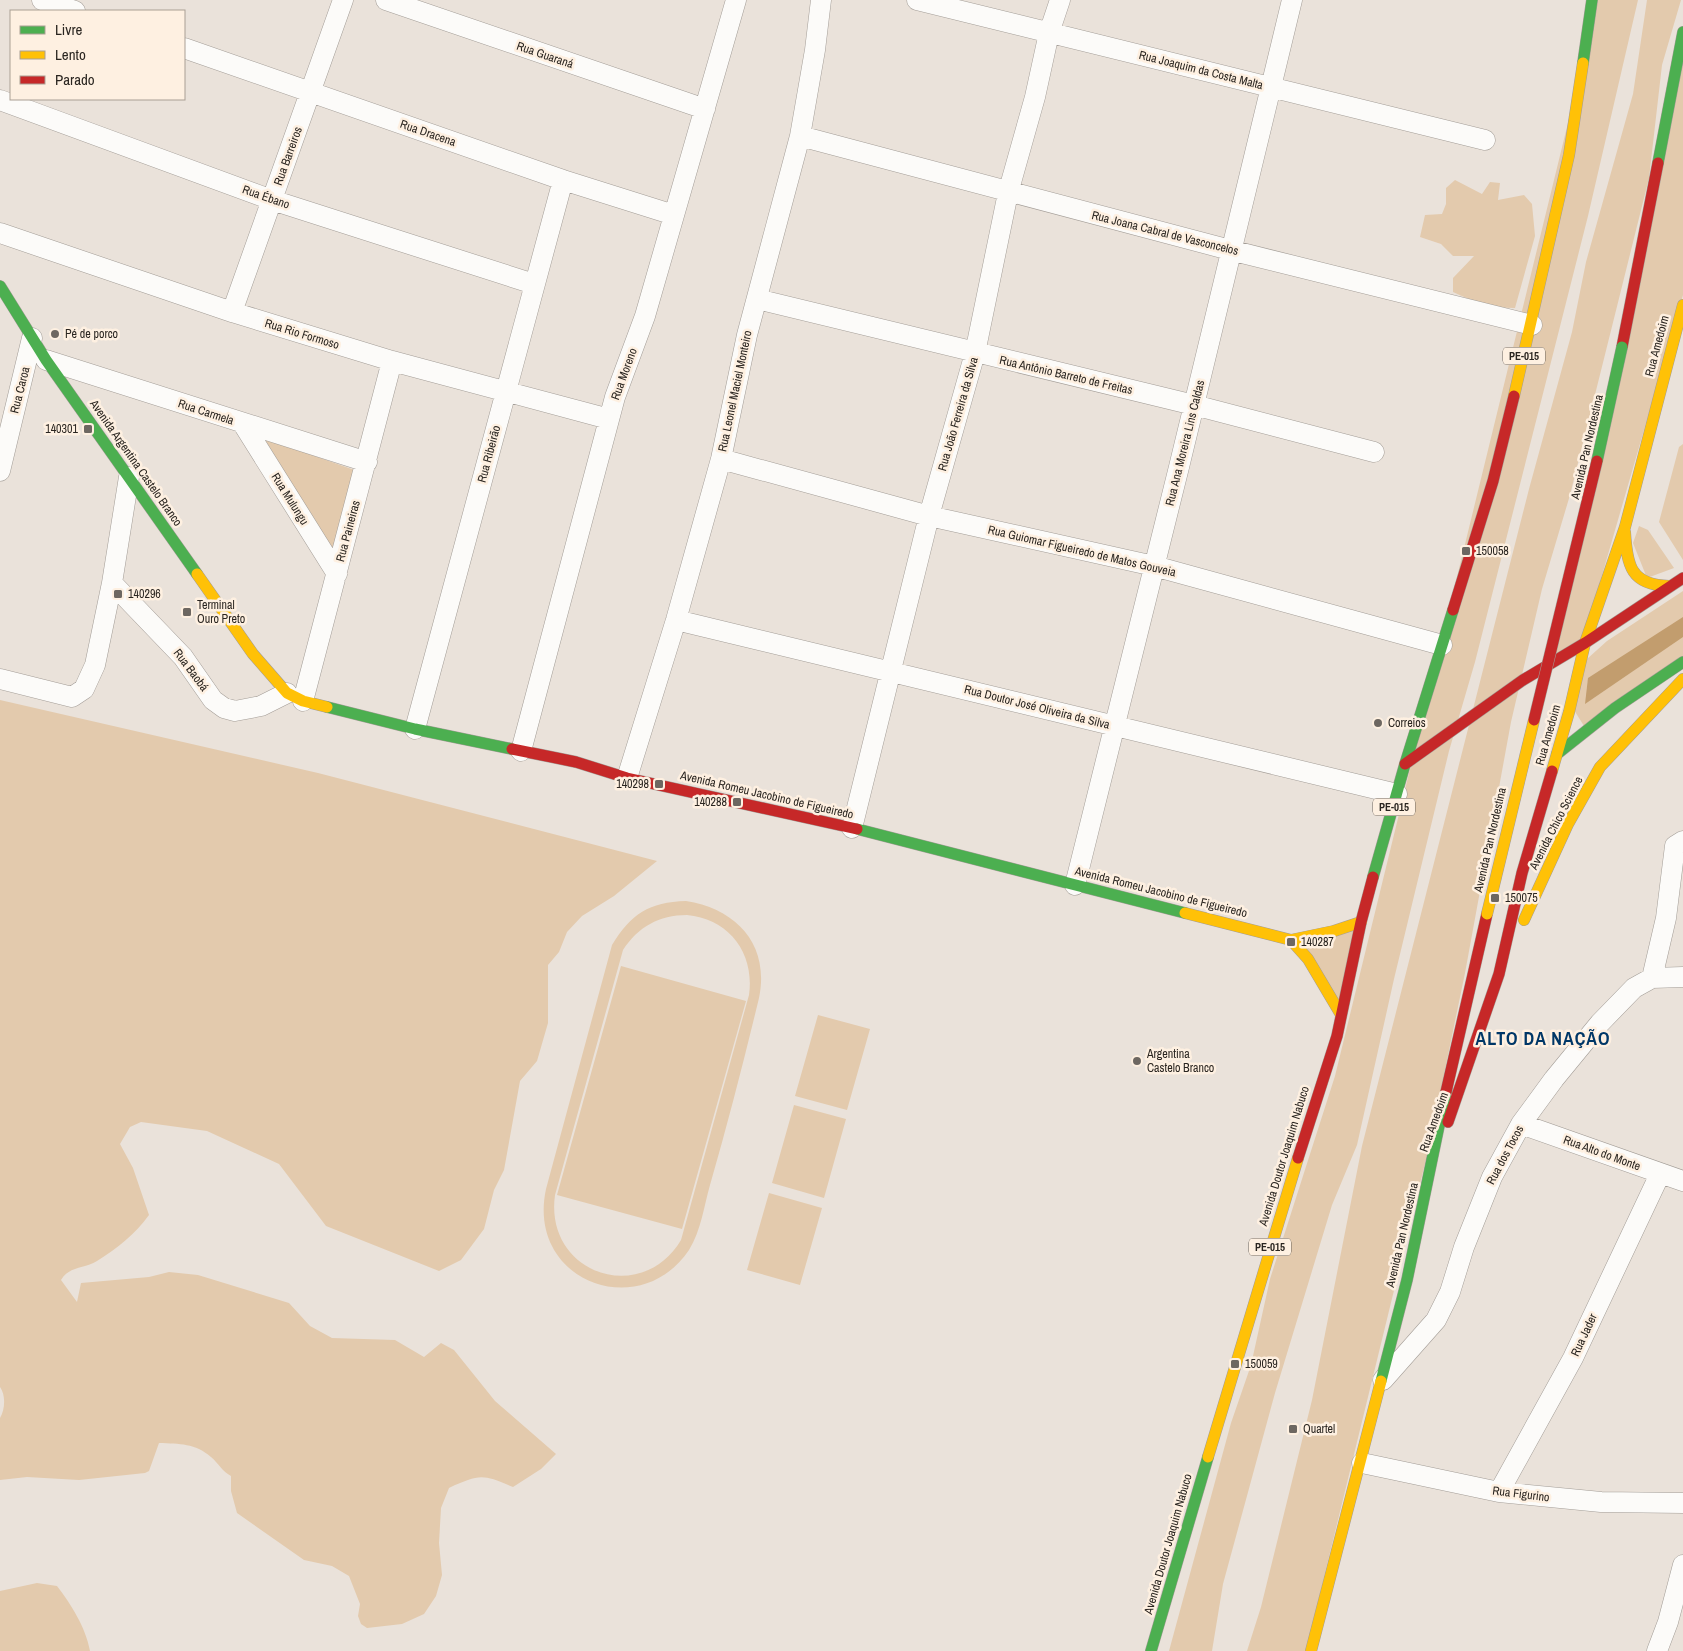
<svg xmlns="http://www.w3.org/2000/svg" width="1683" height="1651" font-family="'Archivo Narrow',sans-serif">
	<style>
		.green { fill: #e3caad; fill-rule: evenodd }
		.water { fill: #c29d6e }
		.lines { fill: none; stroke-linecap: round; stroke-linejoin: round }
		.street-casing { stroke: #a39d97; stroke-width: 21 }
		.fast-casing { stroke: #a39d97; stroke-width: 12 }
		.slow-casing { stroke: #a39d97; stroke-width: 12 }
		.jam-casing { stroke: #a39d97; stroke-width: 12 }
		.street { stroke: #fcfbf9; stroke-width: 20 }
		.fast { stroke: #4caf50; stroke-width: 11 }
		.slow { stroke: #ffc107; stroke-width: 11 }
		.jam { stroke: #c62828; stroke-width: 11 }
		.fast-bridge-casing { stroke: #a39d97; stroke-width: 12; stroke-linecap: butt }
		.slow-bridge-casing { stroke: #a39d97; stroke-width: 12; stroke-linecap: butt }
		.jam-bridge-casing { stroke: #a39d97; stroke-width: 12; stroke-linecap: butt }
		.fast-bridge { stroke: #4caf50; stroke-width: 11 }
		.slow-bridge { stroke: #ffc107; stroke-width: 11 }
		.jam-bridge { stroke: #c62828; stroke-width: 11 }
		.poi-dot { fill: #6d6761; stroke: #fef0e1; stroke-width: 2 }
		.labels { text-anchor: middle; dominant-baseline: central; stroke-width: 5; stroke-linejoin: round; paint-order: stroke }
		.shield { fill: #fef0e1; stroke: #6a625a; stroke-width: 1 }
		.shield-label { font-size: 11px; font-weight: bold; fill: #2a2520 }
		.street-label { font-size: 12px; fill: #2a2520; stroke: #fef0e1 }
		.poi-label { font-size: 12px; fill: #2a2520; stroke: #fef0e1; text-anchor: start }
		.district-label { font-size: 18px; font-weight: bold; letter-spacing: 1px; fill: #003767; stroke: #fef0e1 }
	</style>
	<rect width="100%" height="100%" fill="#eae2da"/>
	<path class="green" d="M1598,0H1638L1588,216L1475,662L1449,751L1394,979L1357,1145L1332,1205L1275,1393L1223,1584L1212,1651H1169L1231,1423L1251,1365L1270,1279L1335,1076Z
		M1647,0H1681L1662,65L1649,178L1570,495L1542,589L1511,722L1465,973L1429,1147L1306,1651H1247L1261,1607L1312,1400L1362,1146L1529,489L1572,332L1586,262L1633,94Z
		M1683,46V295L1583,641L1552,660Z
		M1455,180L1482,194L1490,182L1500,183L1498,200L1524,195L1532,204L1535,236L1515,308C1491,308 1474,302 1453,292V278L1474,256H1453L1441,244L1420,237L1425,215L1442,214L1446,204V188Z
		M264,438L357,471L333,551Z
		M1683,444V560L1659,522L1679,447Z
		M1639,526L1648,530L1674,568L1647,578L1633,543Z
		M1683,591V657L1584,726L1574,710L1587,659L1607,641Z
		M0,700L318,773L657,861L614,896L582,916L567,932L559,952L548,965V1023L537,1061L520,1081L504,1170L494,1190L484,1229L461,1260L439,1271L326,1226L279,1164L207,1131L141,1122L130,1127L120,1144L133,1168L149,1215C135,1234 118,1248 97,1261C84,1269 69,1266 61,1280L77,1302L81,1283L149,1277L169,1272L198,1275L289,1303L310,1326L332,1338L395,1340L424,1357L441,1343L454,1350L495,1401L556,1454L541,1469L513,1487C482,1474 480,1474 449,1488L441,1508L439,1543L442,1575L436,1596L424,1614L402,1624L367,1628L361,1624L358,1616L360,1604L349,1576L332,1566L304,1560L237,1513L231,1491V1476C222,1471 219,1464 211,1457C195,1443 180,1444 159,1443L149,1471L145,1473L79,1480L27,1477L0,1480V1418C5,1410 6,1395 0,1387Z
		M686,901C737,909 770,945 759,998C744,1060 728,1123 710,1185C704,1206 701,1231 689,1250C639,1324 526,1281 546,1189L612,945C631,914 649,902 686,901ZM687,915C729,919 755,953 749,995L681,1240C641,1307 544,1273 555,1195L623,950C638,927 659,915 687,915Z
		M1357,925L1340,1013L1299,942Z
		M621,966L746,1001L682,1229L557,1195Z
		M818,1015L870,1029L847,1110L795,1096Z
		M794,1105L846,1119L824,1198L772,1183Z
		M769,1193L822,1208L800,1285L747,1270Z
		M37,1583L57,1586C71,1604 86,1628 90,1651H0V1591Z"/>
	<path class="water" d="M1683,617V637L1585,704L1588,678Z"/>
	<g class="lines">
		<defs>
			<path id="street" d="M42,0L75,11
				M386,0L705,109
				M917,0L1485,140
				M184,48L563,180L674,215
				M0,100L272,200L534,284
				M800,136L1230,250L1532,325
				M0,233L232,312L392,361L609,419
				M757,299L1194,405L1374,452
				M232,312L343,0
				M46,360L367,462
				M243,424L337,574
				M721,459L929,516L1154,566L1442,645
				M0,471L32,338
				M112,583L183,657L213,700L224,708L235,711L261,706L287,693
				M676,620L1397,794
				M0,679L72,697L84,689L95,665L112,583L129,477
				M303,701L392,361
				M415,729L563,180
				M521,751L615,397L645,316L736,0
				M627,778L676,620L721,459L747,335L800,136L815,50L821,0
				M852,828L929,516L975,353L1008,193L1035,97L1049,33L1060,0
				M1075,885L1179,467L1292,0
				M1652,978L1666,918L1675,846L1683,841
				M1521,1124L1683,1181
				M1383,1380L1436,1320L1450,1292L1464,1247L1492,1177L1521,1124L1554,1079L1600,1023L1634,988L1652,978L1683,977
				M1362,1463L1499,1492L1601,1502L1683,1503
				M1499,1492L1573,1358L1660,1174
				M1657,1651L1668,1622L1683,1565"/>
			<path id="fast" d="M1583,63L1592,0
				M1658,163L1683,32
				M0,286L46,360L197,574
				M327,707L415,729L512,749
				M1557,754L1615,708L1683,662
				M857,829L1185,913
				M1373,877L1405,764L1453,610
				M1381,1381L1407,1280L1446,1092
				M1151,1651L1208,1457"/>
			<path id="slow" d="M1514,396L1569,155L1583,63
				M1625,532C1627,566 1631,585 1669,586
				M197,574L253,654L287,693L303,701L327,707
				M1552,771L1569,712L1585,643L1625,527L1683,305
				M1185,913L1291,940L1334,931L1361,922
				M1524,920L1568,824L1600,767L1683,679
				M1291,940L1308,959L1340,1013
				M1208,1457L1298,1158
				M1311,1651L1381,1381"/>
			<path id="jam" d="M1622,347L1658,163
				M1453,610L1493,481L1514,396
				M512,749L576,762L627,778L857,829
				M1405,764L1523,680L1585,643L1683,578
				M1446,1092L1487,914
				M1448,1122L1499,974L1522,873L1552,771
				M1298,1158L1337,1036L1361,922L1373,877"/>
		</defs>
		<use href="#street" class="street-casing"/>
		<use href="#fast" class="fast-casing"/>
		<use href="#slow" class="slow-casing"/>
		<use href="#jam" class="jam-casing"/>
		<use href="#street" class="street"/>
		<use href="#fast" class="fast"/>
		<use href="#slow" class="slow"/>
		<use href="#jam" class="jam"/>
		<defs>
			<path id="fast-bridge" d="M1597,461L1622,347"/>
			<path id="slow-bridge" d="M1487,914L1534,720"/>
			<path id="jam-bridge" d="M1534,720L1597,461"/>
		</defs>
		<use href="#fast-bridge" class="fast-bridge-casing"/>
		<use href="#slow-bridge" class="slow-bridge-casing"/>
		<use href="#jam-bridge" class="jam-bridge-casing"/>
		<use href="#fast-bridge" class="fast-bridge"/>
		<use href="#slow-bridge" class="slow-bridge"/>
		<use href="#jam-bridge" class="jam-bridge"/>
	</g>
	<g class="poi-dot">
		<circle cx="55" cy="334" r="5"/>
		<rect x="83" y="424" width="10" height="10" rx="2.5"/>
		<rect x="1461" y="546" width="10" height="10" rx="2.5"/>
		<rect x="113" y="589" width="10" height="10" rx="2.5"/>
		<rect x="182" y="607" width="10" height="10" rx="2.5"/>
		<circle cx="1378" cy="723" r="5"/>
		<rect x="654" y="779" width="10" height="10" rx="2.5"/>
		<rect x="732" y="797" width="10" height="10" rx="2.5"/>
		<rect x="1490" y="893" width="10" height="10" rx="2.5"/>
		<rect x="1286" y="937" width="10" height="10" rx="2.5"/>
		<circle cx="1137" cy="1061" r="5"/>
		<rect x="1230" y="1359" width="10" height="10" rx="2.5"/>
		<rect x="1288" y="1424" width="10" height="10" rx="2.5"/>
	</g>
	<g class="labels">
		<g class="shield">
			<rect x="1503" y="347.5" width="42" height="17" rx="4"/>
			<rect x="1373" y="798.5" width="42" height="17" rx="4"/>
			<rect x="1249" y="1238.5" width="42" height="17" rx="4"/>
		</g>
		<g class="shield-label">
			<text x="1524" y="356">PE-015</text>
			<text x="1394" y="807">PE-015</text>
			<text x="1270" y="1247">PE-015</text>
		</g>
		<g class="street-label">
			<text transform="translate(545 55) rotate(19)">Rua Guaraná</text>
			<text transform="translate(1201 70) rotate(14)">Rua Joaquim da Costa Malta</text>
			<text transform="translate(428 133) rotate(19)">Rua Dracena</text>
			<text transform="translate(288 156) rotate(-70)">Rua Barreiros</text>
			<text transform="translate(266 197) rotate(19)">Rua Ébano</text>
			<text transform="translate(1165 233) rotate(14)">Rua Joana Cabral de Vasconcelos</text>
			<text transform="translate(302 334) rotate(17)">Rua Rio Formoso</text>
			<text transform="translate(1657 346) rotate(-75)">Rua Amedoim</text>
			<text transform="translate(624 374) rotate(-70)">Rua Moreno</text>
			<text transform="translate(1066 375) rotate(13)">Rua Antônio Barreto de Freitas</text>
			<text transform="translate(20 390) rotate(-76)">Rua Caroa</text>
			<text transform="translate(735 391) rotate(-78)">Rua Leonel Maciel Monteiro</text>
			<text transform="translate(206 412) rotate(18)">Rua Carmela</text>
			<text transform="translate(958 414) rotate(-74)">Rua João Ferreira da Silva</text>
			<text transform="translate(1185 443) rotate(-76)">Rua Ana Moreira Lins Caldas</text>
			<text transform="translate(1587 447) rotate(-77)">Avenida Pan Nordestina</text>
			<text transform="translate(489 454) rotate(-75)">Rua Ribeirão</text>
			<text transform="translate(136 463) rotate(55)">Avenida Argentina Castelo Branco</text>
			<text transform="translate(290 499) rotate(58)">Rua Mulungu</text>
			<text transform="translate(348 531) rotate(-75)">Rua Paineiras</text>
			<text transform="translate(1082 551) rotate(13)">Rua Guiomar Figueiredo de Matos Gouveia</text>
			<text transform="translate(191 670) rotate(53)">Rua Baobá</text>
			<text transform="translate(1037 707) rotate(14)">Rua Doutor José Oliveira da Silva</text>
			<text transform="translate(1548 735) rotate(-74)">Rua Amedoim</text>
			<text transform="translate(767 795) rotate(13)">Avenida Romeu Jacobino de Figueiredo</text>
			<text transform="translate(1556 823) rotate(-63)">Avenida Chico Science</text>
			<text transform="translate(1490 840) rotate(-77)">Avenida Pan Nordestina</text>
			<text transform="translate(1161 892) rotate(14)">Avenida Romeu Jacobino de Figueiredo</text>
			<text transform="translate(1434 1122) rotate(-70)">Rua Amedoim</text>
			<text transform="translate(1602 1153) rotate(20)">Rua Alto do Monte</text>
			<text transform="translate(1505 1155) rotate(-62)">Rua dos Tocos</text>
			<text transform="translate(1284 1156) rotate(-73)">Avenida Doutor Joaquim Nabuco</text>
			<text transform="translate(1402 1235) rotate(-77)">Avenida Pan Nordestina</text>
			<text transform="translate(1584 1335) rotate(-65)">Rua Jader</text>
			<text transform="translate(1521 1494) rotate(7)">Rua Figurino</text>
			<text transform="translate(1168 1544) rotate(-74)">Avenida Doutor Joaquim Nabuco</text>
		</g>
		<g class="poi-label">
			<text x="65" y="334">Pé de porco</text>
			<text x="78" y="429" text-anchor="end">140301</text>
			<text x="1476" y="551">150058</text>
			<text x="128" y="594">140296</text>
			<text x="197" y="605">Terminal<tspan x="197" dy="14">Ouro Preto</tspan></text>
			<text x="1388" y="723">Correios</text>
			<text x="649" y="784" text-anchor="end">140298</text>
			<text x="727" y="802" text-anchor="end">140288</text>
			<text x="1505" y="898">150075</text>
			<text x="1301" y="942">140287</text>
			<text x="1147" y="1054">Argentina<tspan x="1147" dy="14">Castelo Branco</tspan></text>
			<text x="1245" y="1364">150059</text>
			<text x="1303" y="1429">Quartel</text>
		</g>
		<g class="district-label">
			<text x="1543" y="1038">ALTO DA NAÇÃO</text>
		</g>
	</g>
	<rect x="10" y="10" width="175" height="90" fill="#fef0e1" stroke="#a99f94"/>
	<rect x="20" y="26" width="25" height="8" fill="#4caf50" stroke="#a99f94"/>
	<text x="55" y="35" font-size="15" fill="#2a2520">Livre</text>
	<rect x="20" y="51" width="25" height="8" fill="#ffc107" stroke="#a99f94"/>
	<text x="55" y="60" font-size="15" fill="#2a2520">Lento</text>
	<rect x="20" y="76" width="25" height="8" fill="#c62828" stroke="#a99f94"/>
	<text x="55" y="85" font-size="15" fill="#2a2520">Parado</text>
</svg>
